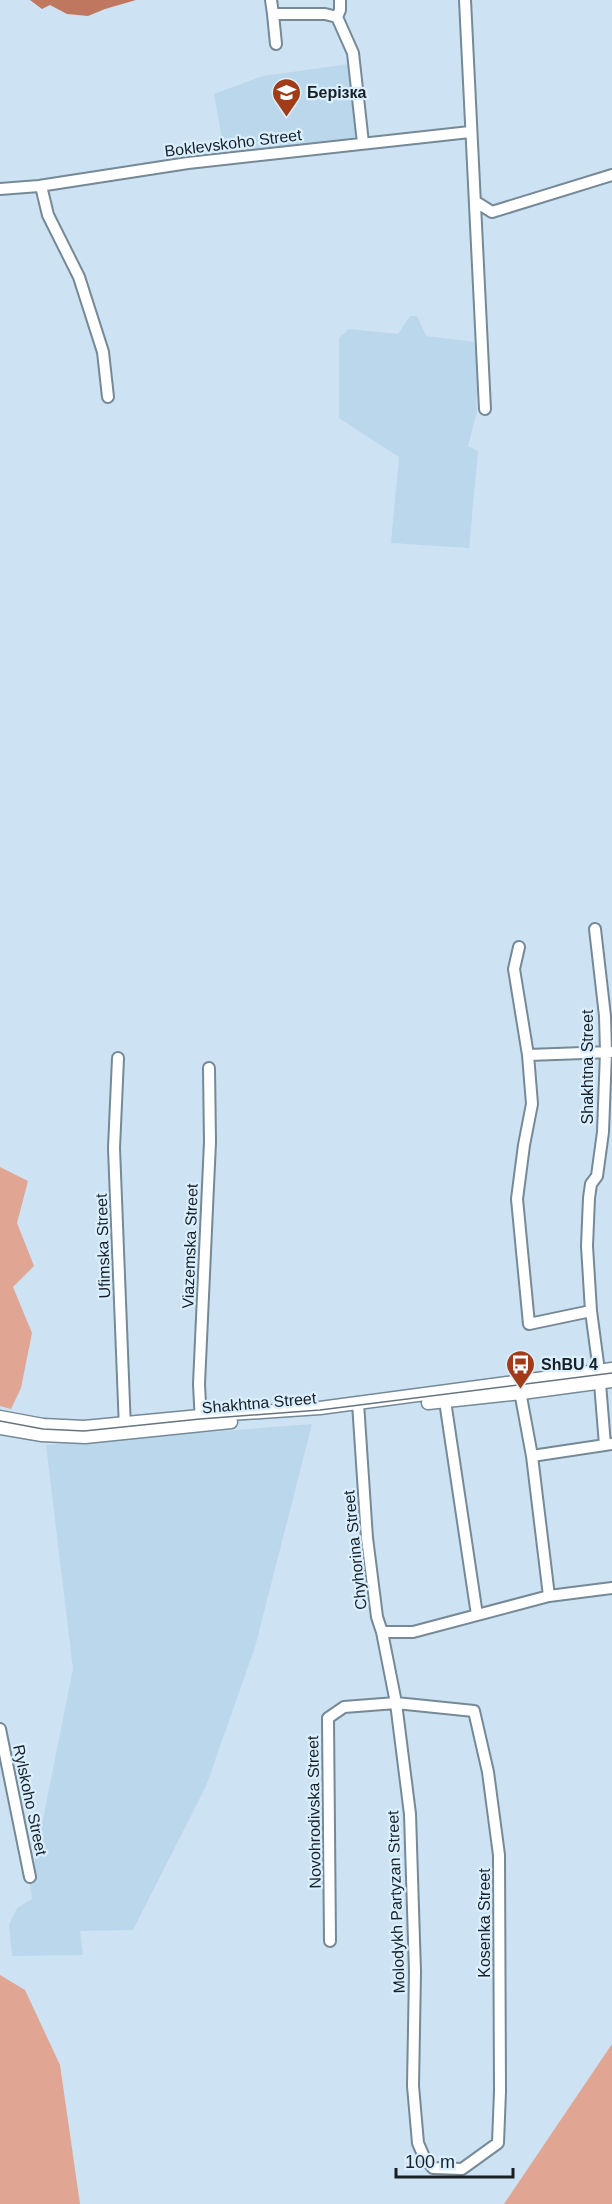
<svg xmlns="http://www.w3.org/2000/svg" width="612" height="2204" font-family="Helvetica,sans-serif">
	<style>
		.built { fill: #bbd7ec }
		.green { fill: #e0a593 }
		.water { fill: #bf7760 }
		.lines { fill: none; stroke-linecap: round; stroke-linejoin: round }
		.minor-casing { stroke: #758997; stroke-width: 14 }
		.major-casing { stroke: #758997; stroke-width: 15 }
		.minor { stroke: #fff; stroke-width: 10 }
		.major { stroke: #fff; stroke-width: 12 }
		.tram { stroke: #67747f; stroke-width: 1.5 }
		.labels { text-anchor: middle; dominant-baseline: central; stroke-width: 4.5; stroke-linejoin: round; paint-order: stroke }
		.poi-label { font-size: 16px; font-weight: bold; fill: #182026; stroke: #daefff; text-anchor: start }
		.street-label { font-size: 16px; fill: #182026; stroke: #daefff }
	</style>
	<rect width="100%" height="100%" fill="#cde2f2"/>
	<path class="built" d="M349,64L358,140L225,155L214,94L263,76Z
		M410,316H417L426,336L475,342L484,351L476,401L477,411L468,446L478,451L469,548L391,543L399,457L339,418V338L349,329L398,334Z
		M312,1424L255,1647L206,1786L133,1930L80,1931L83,1955L12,1956L9,1925L17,1908L32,1899L30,1884L73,1669L46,1445Z"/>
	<path class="green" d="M0,1167L28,1181L17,1223L34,1266L13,1287L32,1333L21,1388L11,1409L0,1406Z
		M0,1975L25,1990L60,2065L80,2204H0Z
		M612,2044V2204H504Z"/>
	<path class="water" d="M30,0H136L105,9L88,16L67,14L50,5L42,9Z"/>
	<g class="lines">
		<defs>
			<path id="minor" d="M271,0L273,14H325L337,17
				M340,0V10L337,17L353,53L363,143
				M465,0L485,409
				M273,14L276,44
				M41,186L48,215L79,277L103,352L108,397
				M0,189L39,186L188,163L470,132
				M476,202L492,212L612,175
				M595,929L605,1016L606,1052L603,1132L597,1176L591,1184L589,1198L587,1246L591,1311L599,1371L605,1445
				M519,947L514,969L528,1055L532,1104L524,1145L517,1199L529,1324L591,1311
				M528,1055L611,1052
				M118,1058L114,1148L125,1429
				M519,1386L532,1456L549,1596
				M445,1401L477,1615
				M201,1424L199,1384L210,1142L209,1068
				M532,1456L612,1444
				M382,1632H413L549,1596L612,1588
				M0,1729L30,1877
				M330,1941L328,1718L344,1707L396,1703L474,1711L488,1772L499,1855L500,2091L498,2143L462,2169L433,2168L424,2157L418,2143L413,2086L415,1972L410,1814L396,1703L382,1632L377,1617L367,1538L358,1403"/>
			<path id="major" d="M428,1403L522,1393L612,1381
				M0,1417L43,1425L84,1427L200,1416L320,1408L612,1369
				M0,1428L42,1435L85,1437L231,1422"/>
		</defs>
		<use href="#minor" class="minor-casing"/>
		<use href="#major" class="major-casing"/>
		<use href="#minor" class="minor"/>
		<use href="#major" class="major"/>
		<path class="tram" d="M0,1421L43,1429L84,1431L200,1419L320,1410L612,1373"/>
	</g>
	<defs>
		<symbol id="school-pin" viewBox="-11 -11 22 30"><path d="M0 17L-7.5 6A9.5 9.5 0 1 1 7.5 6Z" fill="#a23b18" stroke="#daefff"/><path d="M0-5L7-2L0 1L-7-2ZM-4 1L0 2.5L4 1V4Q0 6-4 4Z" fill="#fff"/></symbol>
		<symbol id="bus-pin" viewBox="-11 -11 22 30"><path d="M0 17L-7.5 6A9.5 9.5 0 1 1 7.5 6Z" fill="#a23b18" stroke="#daefff"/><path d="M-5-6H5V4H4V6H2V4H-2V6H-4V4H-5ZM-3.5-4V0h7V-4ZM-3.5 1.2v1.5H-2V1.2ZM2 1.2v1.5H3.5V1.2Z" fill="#fff"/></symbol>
	</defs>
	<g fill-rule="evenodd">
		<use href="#school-pin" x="270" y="76" width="33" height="45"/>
		<use href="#bus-pin" x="504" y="1348" width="33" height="45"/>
	</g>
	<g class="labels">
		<g class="poi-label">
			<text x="307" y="92">Берізка</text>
			<text x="541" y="1364">ShBU 4</text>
		</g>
		<g class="street-label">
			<text transform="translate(233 143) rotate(-7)">Boklevskoho Street</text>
			<text transform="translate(587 1067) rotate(-90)">Shakhtna Street</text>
			<text transform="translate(103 1246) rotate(-92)">Ufimska Street</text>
			<text transform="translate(190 1246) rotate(-88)">Viazemska Street</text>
			<text transform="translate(259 1403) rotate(-5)">Shakhtna Street</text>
			<text transform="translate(355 1550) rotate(-96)">Chyhorina Street</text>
			<text transform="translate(30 1800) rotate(78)">Rylskoho Street</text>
			<text transform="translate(314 1812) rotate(-91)">Novohrodivska Street</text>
			<text transform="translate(396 1902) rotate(-92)">Molodykh Partyzan Street</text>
			<text transform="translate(484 1923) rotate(-90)">Kosenka Street</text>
		</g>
	</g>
	<path d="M396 2168v9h117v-9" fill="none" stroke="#182026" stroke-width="3"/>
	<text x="405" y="2168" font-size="18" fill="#182026" stroke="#daefff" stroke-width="4.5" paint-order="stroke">100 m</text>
</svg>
